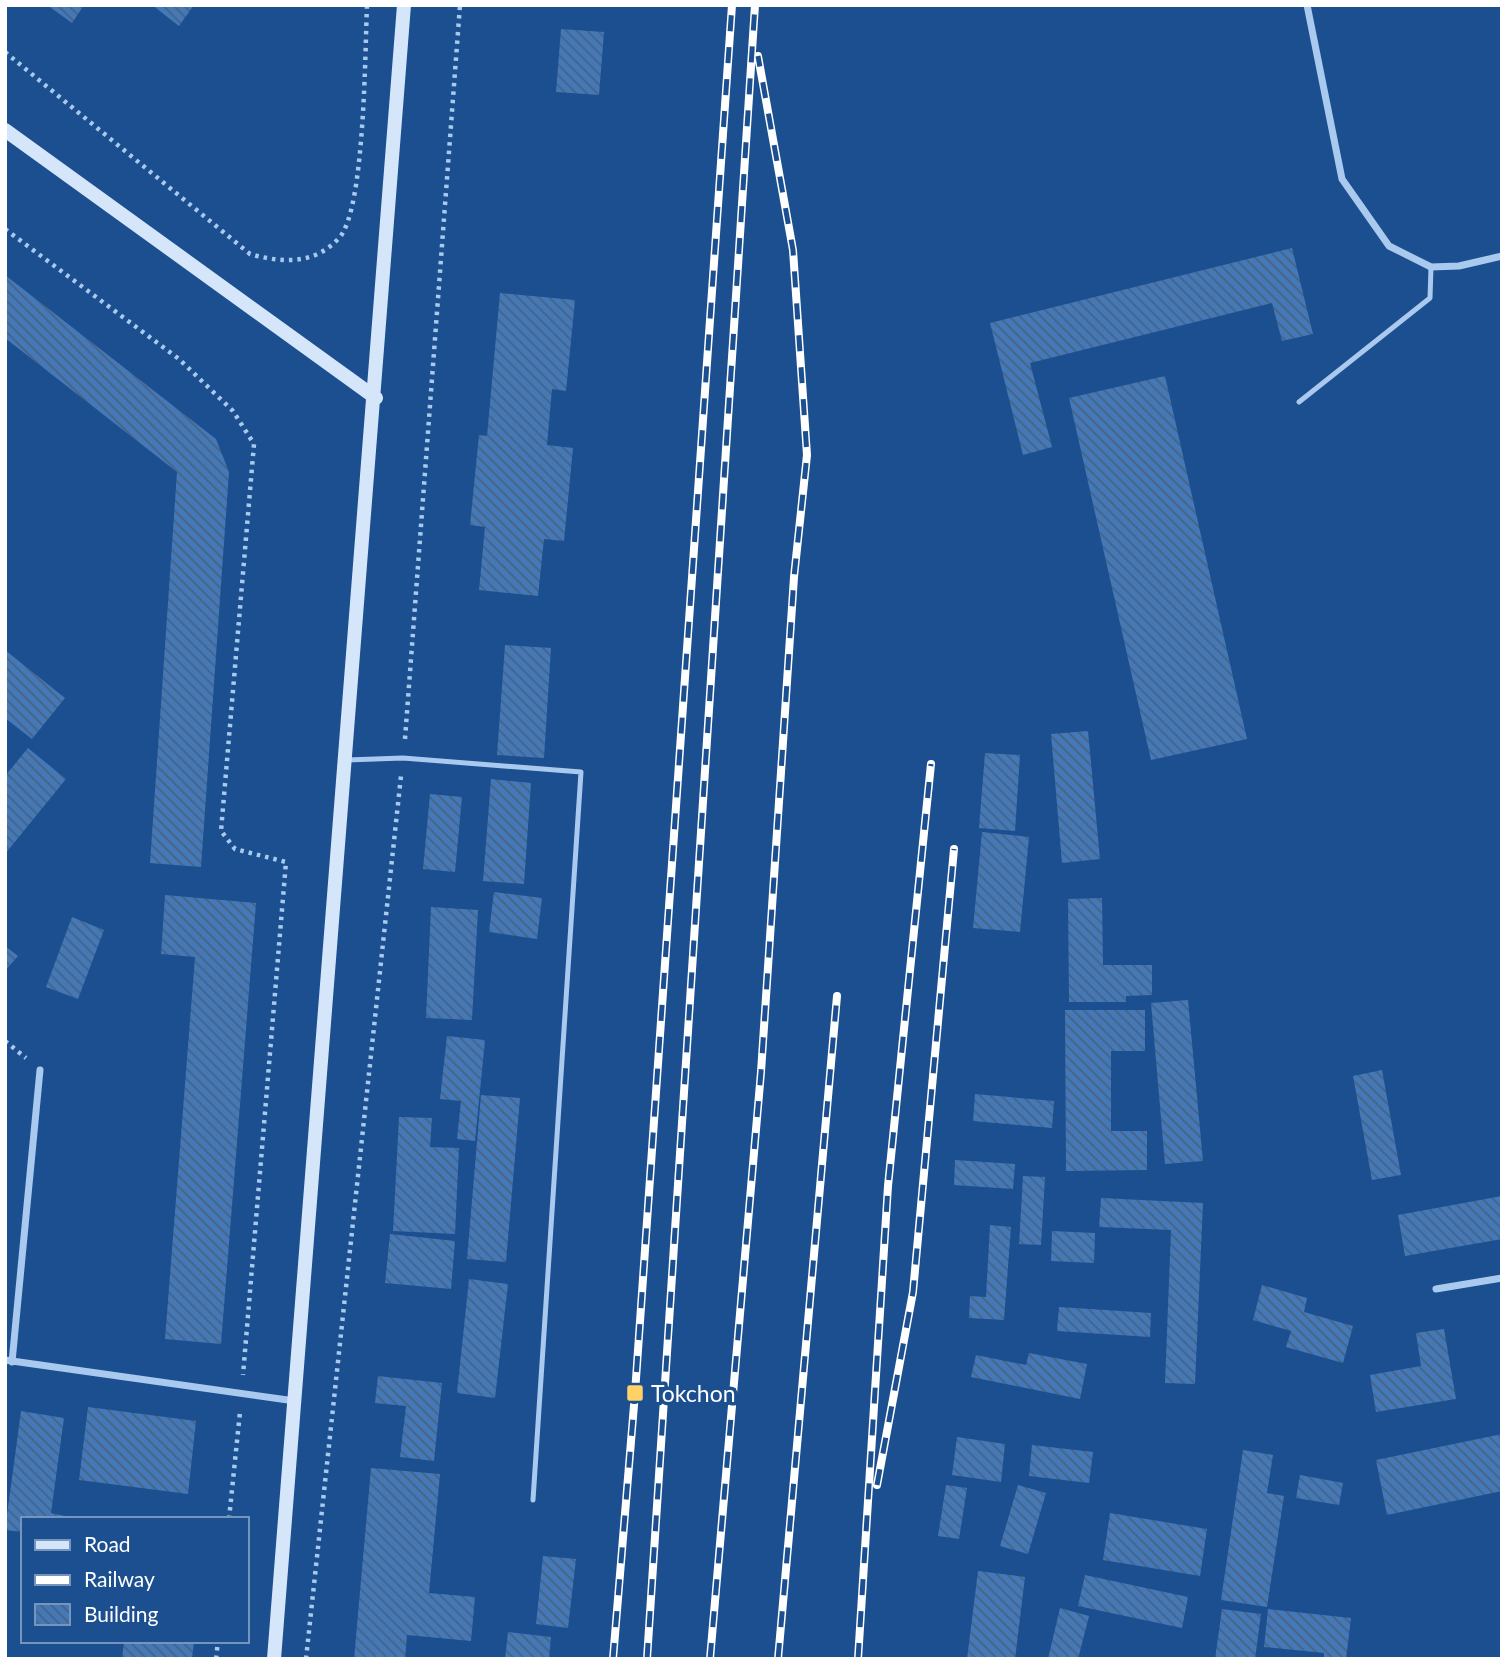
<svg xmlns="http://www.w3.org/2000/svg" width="1507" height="1664" font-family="Lato,sans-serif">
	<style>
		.building { fill: url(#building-back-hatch) }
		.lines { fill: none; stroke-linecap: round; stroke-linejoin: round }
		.path { stroke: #a9c9ee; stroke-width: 4.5; stroke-dasharray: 3.5 5; stroke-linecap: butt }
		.lane { stroke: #a9c9ee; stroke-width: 5 }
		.street { stroke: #a9c9ee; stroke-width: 7 }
		.secondary { stroke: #d6e6fa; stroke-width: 14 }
		.rail-casing { stroke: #fff; stroke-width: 8 }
		.rail { stroke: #1b4f8f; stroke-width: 5; stroke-dasharray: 16; stroke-linecap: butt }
		.poi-dot { fill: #ffd166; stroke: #1b4f8f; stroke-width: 2.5 }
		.labels { text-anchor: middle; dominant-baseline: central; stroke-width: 7; stroke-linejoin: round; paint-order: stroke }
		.poi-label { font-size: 23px; fill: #fff; stroke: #1b4f8f; text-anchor: start }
	</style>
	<defs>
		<pattern id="building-back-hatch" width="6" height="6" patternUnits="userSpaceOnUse" patternTransform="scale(1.75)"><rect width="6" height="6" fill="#4478b7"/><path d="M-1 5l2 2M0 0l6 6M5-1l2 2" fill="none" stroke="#486282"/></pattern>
	</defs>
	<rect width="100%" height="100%" fill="#1b4f8f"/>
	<path class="building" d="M47,5H84L72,23Z
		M152,5H194L179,26Z
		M561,29L604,32L599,95L556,92Z
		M1292,248L1313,334L1282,341L1272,303L1030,363L1052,447L1023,455L990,323Z
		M5,275L216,439L229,472L201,867L150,863L177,472L5,338Z
		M500,293L575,300L566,391L552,389L547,445L573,448L564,541L544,539L538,596L479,590L485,527L470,525L479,435L487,436Z
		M1165,376L1247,739L1151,760L1069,398Z
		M505,645L551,648L544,758L497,755Z
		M5,650L65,698L32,739L5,718Z
		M1088,731L1100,859L1062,863L1051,734Z
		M28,748L66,779L5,854V776Z
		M985,753L1020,755L1015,831L979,828Z
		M491,779L531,783L524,884L483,881Z
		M430,794L462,797L455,872L423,869Z
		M982,832L1029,837L1020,932L973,928Z
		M494,892L542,898L537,939L489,932Z
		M165,895L256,903L221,1344L165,1339L195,957L161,954Z
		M1102,898L1103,965H1152V995L1126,996V1002H1069L1068,899Z
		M431,907L478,910L472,1020L426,1018Z
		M72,917L104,930L78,999L46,987Z
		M5,946L18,956L5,971Z
		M1188,1000L1203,1161L1165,1164L1151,1003Z
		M1065,1010H1145V1051H1111V1131H1147V1170L1066,1171Z
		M447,1036L485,1040L475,1141L457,1139L461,1101L440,1099Z
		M1382,1070L1401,1175L1372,1180L1353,1076Z
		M975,1094L1054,1101L1052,1128L973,1121Z
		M481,1095L520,1098L506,1262L467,1259Z
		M399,1117L432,1118L430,1147L459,1148L455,1234L393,1231Z
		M955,1160L1015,1164L1013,1189L954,1185Z
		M1023,1176L1045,1177L1041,1245L1019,1244Z
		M1502,1196V1239L1405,1256L1398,1215Z
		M1101,1198L1203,1203L1195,1384L1165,1383L1171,1230L1099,1227Z
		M990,1225L1011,1227L1004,1320L969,1318L970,1296L986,1297Z
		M1052,1231L1095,1233L1094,1263L1051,1261Z
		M390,1234L455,1241L451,1289L385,1283Z
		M469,1279L508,1284L495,1398L457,1393Z
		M1262,1285L1307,1298L1304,1312L1353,1326L1343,1363L1286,1347L1291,1331L1253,1320Z
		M1059,1307L1151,1313L1150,1337L1057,1331Z
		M1444,1329L1456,1399L1376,1412L1370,1375L1421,1366L1416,1333Z
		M1029,1353L1087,1364L1080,1399L971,1377L976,1355L1026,1365Z
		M378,1376L442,1383L434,1461L400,1457L406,1406L375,1403Z
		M88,1407L196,1421L188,1494L79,1480Z
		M21,1411L64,1418L51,1513L78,1519H23V1532L5,1530Z
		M1502,1434V1491L1387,1515L1376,1460Z
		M957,1437L1005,1444L1001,1482L952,1475Z
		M1032,1445L1093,1452L1089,1483L1029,1476Z
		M1243,1450L1273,1455L1267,1493L1284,1496L1267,1607L1221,1600Z
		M371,1468L440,1474L429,1593L475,1597L471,1641L407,1635L405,1659H354Z
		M1300,1475L1343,1483L1339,1505L1296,1498Z
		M946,1485L967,1488L959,1539L938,1536Z
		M1018,1485L1046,1493L1028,1554L1000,1546Z
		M1110,1513L1207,1529L1200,1576L1103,1560Z
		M543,1556L576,1559L568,1628L536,1624Z
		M978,1571L1025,1577L1015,1659H967Z
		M1085,1575L1188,1597L1182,1628L1078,1606Z
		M1060,1608L1089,1616L1078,1659H1048Z
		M1222,1609L1261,1614L1255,1659H1215Z
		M1268,1609L1351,1618L1346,1659H1324V1653L1264,1647Z
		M508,1632L551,1637L549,1659H505Z
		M124,1641H194L192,1659H122Z"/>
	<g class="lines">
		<path class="path" d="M5,52L250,254C281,263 315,265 339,238C365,211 365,49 367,5
			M5,229L179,359L233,411L254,444L221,831L235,849L286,862L243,1375
			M405,739L460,5
			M5,1041L26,1058
			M229,1519L240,1412
			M216,1659L218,1641
			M306,1659L401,776"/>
		<path class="lane" d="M1299,402L1430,298L1431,267
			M347,760L403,758L581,772L533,1500"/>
		<path class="street" d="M1307,5L1342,179L1389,246L1431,267L1459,266L1502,256
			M1436,1289L1502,1278
			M5,1360L295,1401
			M12,1362L40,1070"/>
		<path class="secondary" d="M5,130L376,398
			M274,1659L404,5"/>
		<defs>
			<path id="rail" d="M877,1485L913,1292L954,849
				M613,1659L635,1393L732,5
				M647,1659L755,5
				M710,1659L761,1072L794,577L807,455L793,250L758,56
				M778,1659L837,996
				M858,1659L888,1186L931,764"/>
		</defs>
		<use href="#rail" class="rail-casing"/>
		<use href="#rail" class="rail"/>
	</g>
	<rect class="poi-dot" x="626" y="1384" width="18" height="18" rx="3.5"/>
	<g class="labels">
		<g class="poi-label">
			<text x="651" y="1393">Tokchon</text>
		</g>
	</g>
	<rect width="1507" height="1664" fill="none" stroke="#ffffff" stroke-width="14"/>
	<rect x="21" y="1517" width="228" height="126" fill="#1b4f8f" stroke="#7695bc" stroke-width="2"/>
	<rect x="35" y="1540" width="35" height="10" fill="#d6e6fa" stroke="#7695bc" stroke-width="2"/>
	<text x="84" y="1552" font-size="21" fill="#ffffff">Road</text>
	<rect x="35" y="1575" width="35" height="10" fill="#ffffff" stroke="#7695bc" stroke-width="2"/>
	<text x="84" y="1587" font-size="21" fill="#ffffff">Railway</text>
	<rect x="35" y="1604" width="35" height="21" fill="url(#building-back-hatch)" stroke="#7695bc" stroke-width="2"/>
	<text x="84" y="1622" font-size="21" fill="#ffffff">Building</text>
</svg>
